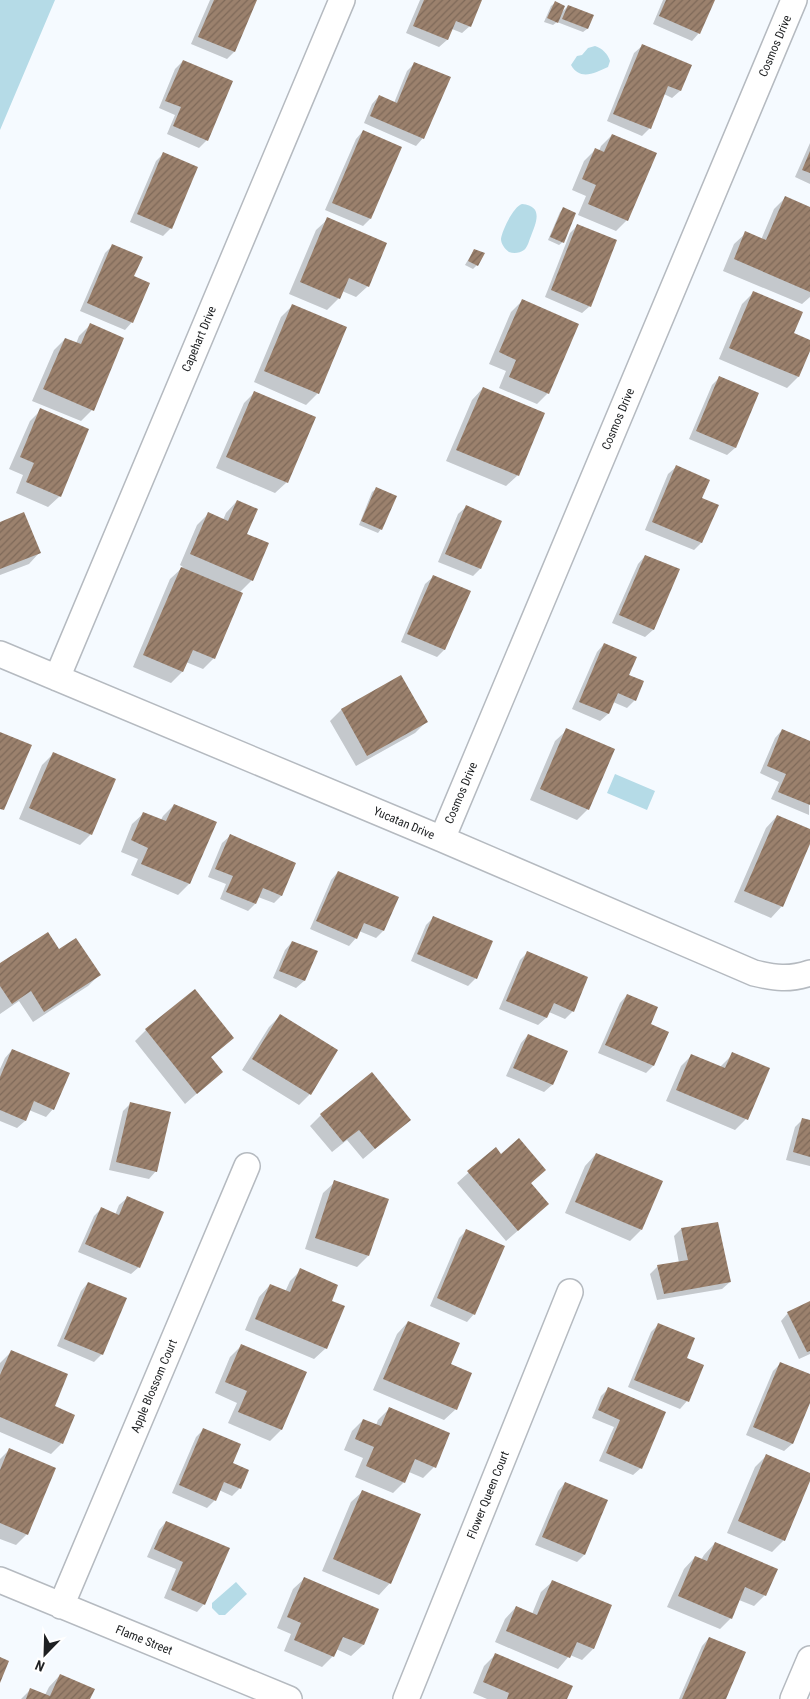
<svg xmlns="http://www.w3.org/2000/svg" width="810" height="1699" font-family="'Roboto Condensed',sans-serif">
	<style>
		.water { fill: #b5dbe7 }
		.shadow { fill: #0003 }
		.building { fill: url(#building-hatch) }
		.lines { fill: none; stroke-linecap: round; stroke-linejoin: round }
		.street-casing { stroke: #b5bac0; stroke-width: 28 }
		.street { stroke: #fff; stroke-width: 25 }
		.labels { text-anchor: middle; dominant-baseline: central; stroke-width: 4; stroke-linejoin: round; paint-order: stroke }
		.street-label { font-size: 12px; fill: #1e2022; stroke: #fff }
	</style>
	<defs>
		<pattern id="building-hatch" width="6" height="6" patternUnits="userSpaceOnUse" patternTransform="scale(1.25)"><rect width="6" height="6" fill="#9b816d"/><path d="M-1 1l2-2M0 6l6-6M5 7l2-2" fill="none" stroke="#7e6959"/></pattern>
	</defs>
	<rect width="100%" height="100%" fill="#f5faff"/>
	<path class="water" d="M0,0H55L0,130Z
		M595,46C602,48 608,54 610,61L608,67C595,73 580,81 571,65L577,56L582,55L588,48Z
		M522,204C544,206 536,223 531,236C529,240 528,247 524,250C520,253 514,254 509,252C505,249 501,244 501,239C502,230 514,206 522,204Z
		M615,774L655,791L647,810L607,793Z
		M236,1582L247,1594L225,1615H219L212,1608V1603Z"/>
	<path class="shadow" d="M210,0H256L234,52L227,59L191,44Z
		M420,0H481L470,26L462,33L452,29L447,40L439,47L406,33Z
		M663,0H713L699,33L692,41L653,24Z
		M555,3L561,13L568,6L592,16L587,29L583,32L557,22L553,25L544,22L551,6Z
		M642,46L690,66L680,91L672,98L664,94L650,128L642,136L607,121L634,53Z
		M183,61L207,140L199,148L167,134L175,115L159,108L175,69Z
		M415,63L423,138L416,146L364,123L372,104L379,96L394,103L407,71Z
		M363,131L370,219L363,226L325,210L356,139Z
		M612,135L627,220L616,231L578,215L586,196L572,190L584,161L596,149L599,151L601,146Z
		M810,143V184L795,177Z
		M163,154L171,228L163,236L130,222L156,161Z
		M785,198L810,208V297L802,304L723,271L734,244L746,233L761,240L774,209Z
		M563,209V242L559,245L548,240L560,212Z
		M328,219L368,286L356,297L342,291L339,298L327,310L289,294L316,230Z
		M578,225L590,306L582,313L545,297L570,233Z
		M113,245L133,277L132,322L125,330L80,311L105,253Z
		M474,250L477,265L473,269L465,265Z
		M753,293L793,334L810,341V348L798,377L787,388L719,359L742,304Z
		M522,301L548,393L537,404L499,388L506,371L489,364L511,312Z
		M292,306L318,393L306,405L254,382L281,317Z
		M90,325L92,410L81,421L32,401L54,350L65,339L76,344L79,336Z
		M720,377L758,393L735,448L727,455L689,439L712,385Z
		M483,388L518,475L506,486L446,461L472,400Z
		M255,392L287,482L275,493L216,468L244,403Z
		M41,410L60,496L48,507L16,493L23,475L9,469L30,421Z
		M676,467L700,499L717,506L701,543L694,550L645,530L668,474Z
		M376,489L381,529L378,533L359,525L372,492Z
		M237,501L245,534L252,580L239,593L214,658L203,669L186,662L182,672L171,683L133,667L170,579L183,567L180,565L197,525L208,514L223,520L226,513Z
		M466,507L480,569L473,576L438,562L458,514Z
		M0,523L40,552L29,564L0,575Z
		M645,556L653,630L645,637L612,623L638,564Z
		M433,577L469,592L444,650L437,657L401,642L425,584Z
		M604,644L635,700L627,708L613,702L608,714L600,721L572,709L597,652Z
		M401,676L426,722L415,733L356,766L330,721L341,710Z
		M567,730L588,809L577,820L530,800L555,741Z
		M782,730L810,742L809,815L771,799L779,782L760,773L775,738Z
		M53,754L91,834L80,845L19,819L42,765Z
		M174,805L189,884L178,895L131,875L138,859L121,852L132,824L144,813L161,820L163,816Z
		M777,816L810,831V841L782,906L771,918L734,902L766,828Z
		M230,836L295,863L281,896L274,903L258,897L255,904L248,911L220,899L226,884L208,877L222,843Z
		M338,872L383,931L376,938L359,931L356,938L349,946L310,929L331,880Z
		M434,917L476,978L468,986L411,961L426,925Z
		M292,942L316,952L304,981L296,988L273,978L285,950Z
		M59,951L99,975L88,986L33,1022L19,1001L0,1014V965Z
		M527,953L573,1011L565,1019L549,1012L546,1018L538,1025L499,1009L520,960Z
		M195,991L233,1038L210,1058L221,1072L185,1104L135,1041L146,1030Z
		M627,995L649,1025L653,1066L646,1073L598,1053L620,1003Z
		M280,1016L310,1094L299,1105L242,1070L269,1027Z
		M528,1035L552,1085L544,1092L506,1076L521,1043Z
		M12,1050L53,1109L46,1117L29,1110L25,1121L17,1128L0,1121V1069L5,1058Z
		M733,1054L746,1119L735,1130L666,1101L681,1066L692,1055L720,1067Z
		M130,1104L156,1171L149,1179L109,1170L123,1111Z
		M321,1115L409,1120L363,1159L347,1140L332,1152L310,1126Z
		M802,1120L810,1122V1166L786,1160L795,1127Z
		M496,1148L501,1155L545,1170L530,1184L536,1215L506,1241L457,1183Z
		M596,1154L641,1230L630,1241L565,1213L585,1166Z
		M335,1182L368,1256L357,1267L305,1249L323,1193Z
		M127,1198L139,1267L131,1274L78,1252L94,1216L101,1209L115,1215L119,1205Z
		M681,1229L730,1282L722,1289L657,1300L650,1274L658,1266L679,1263L674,1236Z
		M466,1231L474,1314L467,1322L430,1306L459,1238Z
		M301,1270L326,1348L314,1359L245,1330L259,1297L270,1285L285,1292L290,1281Z
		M88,1283L102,1354L94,1362L57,1346L81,1291Z
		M810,1303V1354L799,1359L781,1321L788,1313Z
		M408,1322L449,1365L456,1409L444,1420L373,1390L397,1334Z
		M659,1324L685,1359L702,1366L687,1401L680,1409L628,1387L651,1332Z
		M241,1346L281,1430L270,1441L228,1423L237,1403L215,1393L230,1357Z
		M11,1352L53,1407L62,1443L51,1454L0,1432V1363Z
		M781,1363L810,1376V1400L792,1444L784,1451L746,1435L773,1371Z
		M608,1389L641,1468L633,1475L599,1461L614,1427L592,1418L601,1396Z
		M389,1409L434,1467L423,1478L409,1472L404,1482L393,1493L355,1477L363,1458L344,1450L352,1431L363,1420L376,1425L378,1420Z
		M203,1430L231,1464L240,1488L232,1496L219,1490L215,1500L207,1508L172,1493L196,1437Z
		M9,1450L27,1534L16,1545L0,1539V1459Z
		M766,1456L810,1475V1478L784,1540L772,1552L727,1533L755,1467Z
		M565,1483L607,1501L584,1555L577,1562L535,1545L558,1491Z
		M363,1491L390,1583L379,1595L322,1571L351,1502Z
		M166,1522L204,1604L197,1612L164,1598L176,1569L147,1557L159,1530Z
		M715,1543L765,1595L754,1606L739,1600L731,1618L720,1629L667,1607L684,1569L695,1557L701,1560L704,1555Z
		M305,1578L378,1609L363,1645L351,1656L336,1649L333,1656L322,1667L284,1651L291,1634L277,1628L293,1589Z
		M553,1581L611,1606L593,1649L582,1660L570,1655L558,1669L495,1642L505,1619L516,1607L532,1614L541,1592Z
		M709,1638L725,1699H679L702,1646Z
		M496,1654L566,1699H487L473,1693L484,1666Z
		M60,1675L89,1699H21L31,1689L45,1695L49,1687Z"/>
	<path class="building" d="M214,0H257L235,52L198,37Z
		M424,0H482L471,27L456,21L448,40L413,26Z
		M666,0H715L700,34L659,16Z
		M555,1L565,6L558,23L547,18Z
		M568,5L594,15L588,29L562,19Z
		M642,44L692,65L681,91L668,86L651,129L613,114Z
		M183,60L233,81L208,141L173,126L181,107L165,101Z
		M414,62L451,77L424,139L370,116L379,95L397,103Z
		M363,130L402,147L371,219L332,203Z
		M612,134L657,153L628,221L588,204L596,185L582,179L595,148L604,152Z
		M810,151V173L802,170Z
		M163,152L198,167L172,229L137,214Z
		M785,196L810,207V292L734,259L745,231L766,240Z
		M563,207L576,213L564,243L550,237Z
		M327,217L387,243L369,287L349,278L340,299L300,282Z
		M577,224L617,240L591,307L551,290Z
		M112,244L143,257L134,276L150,283L133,323L87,303Z
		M474,249L485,253L478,266L468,261Z
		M753,291L803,312L794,333L810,340V351L799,377L729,348Z
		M522,299L579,324L549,394L509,377L516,360L499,352Z
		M292,304L347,327L319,394L264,371Z
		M90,323L124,338L94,411L43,389L65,338L81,344Z
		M719,376L759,393L736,448L696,431Z
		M483,387L545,413L519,476L456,450Z
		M254,391L316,417L288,483L226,457Z
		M40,408L89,429L61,497L26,482L34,463L20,457Z
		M676,465L710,480L702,498L719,505L702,543L652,522Z
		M376,487L397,496L382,530L361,521Z
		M237,500L258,509L247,534L269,543L253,581L190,554L208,512L228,521Z
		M466,505L502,521L481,569L445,554Z
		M24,512L41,553L0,569V522Z
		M645,555L680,569L654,630L619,615Z
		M181,567L243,593L215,659L193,650L183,672L143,655Z
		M433,575L471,591L445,650L407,634Z
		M604,643L637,657L629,675L644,681L636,701L618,693L609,714L579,702Z
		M401,675L428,722L367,756L341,709Z
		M566,728L615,749L589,810L540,789Z
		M782,729L810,741V805L778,792L786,774L767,766Z
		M0,732L32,745L4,810L0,809Z
		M53,752L116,779L92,835L29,808Z
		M174,804L217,822L190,884L141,864L148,848L131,840L143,812L166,821Z
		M777,815L810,829V844L783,907L744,891Z
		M230,834L296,863L282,896L263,888L256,904L226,892L233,876L215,869Z
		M338,871L399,897L384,931L364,923L357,939L316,921Z
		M433,916L493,941L477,979L417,954Z
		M48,932L59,949L76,938L101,975L44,1012L31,991L12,1004L0,986V963Z
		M292,941L318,951L305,981L279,971Z
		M527,951L588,977L574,1012L554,1003L547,1018L506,1001Z
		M195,989L234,1038L211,1057L223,1072L197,1094L145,1029Z
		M627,994L658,1007L651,1024L669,1032L654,1066L605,1045Z
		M280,1014L338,1050L311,1095L252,1059Z
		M528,1034L568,1051L553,1085L513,1068Z
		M12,1049L70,1073L54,1110L34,1101L26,1121L0,1110V1077Z
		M732,1052L770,1068L748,1120L676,1090L691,1054L725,1068Z
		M372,1072L411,1120L375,1149L359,1130L343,1142L320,1114Z
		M130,1102L171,1112L157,1172L116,1162Z
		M802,1118L810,1120V1157L793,1152Z
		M519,1138L546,1170L531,1183L549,1204L518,1231L467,1171L496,1147L501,1154Z
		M596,1153L663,1181L642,1230L575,1202Z
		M334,1180L389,1199L369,1256L315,1238Z
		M127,1196L164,1212L140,1268L85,1244L101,1207L119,1215Z
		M718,1222L731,1282L664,1294L657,1265L688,1260L681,1228Z
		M466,1229L505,1246L475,1315L437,1298Z
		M300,1268L338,1285L332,1301L345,1306L327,1349L255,1319L270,1284L290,1292Z
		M88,1282L127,1298L103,1355L64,1339Z
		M810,1301V1351L807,1352L787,1312Z
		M408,1321L460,1343L451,1364L472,1373L457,1410L383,1379Z
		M658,1323L695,1338L687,1358L704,1365L689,1402L634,1380Z
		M241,1344L307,1372L282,1430L238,1412L247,1391L225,1382Z
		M11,1350L68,1374L55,1406L75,1415L63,1444L0,1417V1375Z
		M780,1362L810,1374V1403L793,1444L753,1427Z
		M608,1387L666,1412L642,1469L606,1453L620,1420L598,1410Z
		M389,1407L450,1433L436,1468L415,1459L405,1483L366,1466L374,1447L355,1439L363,1419L381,1426Z
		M203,1428L241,1444L233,1463L249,1470L241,1489L224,1482L216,1501L179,1485Z
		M9,1448L56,1468L28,1535L0,1523V1470Z
		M766,1454L810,1473V1481L785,1541L738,1521Z
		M565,1482L608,1500L585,1555L542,1537Z
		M362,1490L421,1514L391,1584L333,1559Z
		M166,1521L230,1548L205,1605L171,1590L183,1562L154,1549Z
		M715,1542L778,1569L766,1596L745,1587L732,1619L678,1596L695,1556L707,1561Z
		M304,1577L379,1609L364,1645L343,1637L334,1657L294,1640L301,1623L287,1617Z
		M552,1580L612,1605L594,1649L577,1642L570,1658L506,1631L516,1606L537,1615Z
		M709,1637L746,1652L726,1699H682Z
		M495,1653L573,1686L567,1699H507L509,1693L483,1682Z
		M0,1657L9,1661L0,1683Z
		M60,1674L95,1689L90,1699H26L30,1688L50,1696Z"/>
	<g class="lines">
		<defs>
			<path id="street" d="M0,654L442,839L754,973C775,978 789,980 810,973
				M57,678L342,0
				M442,839L794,0
				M0,1580L289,1699
				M61,1606L247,1166
				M406,1699L570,1292
				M793,1699L810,1659"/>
		</defs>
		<use href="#street" class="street-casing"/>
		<use href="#street" class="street"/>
	</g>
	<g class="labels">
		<g class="street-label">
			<text transform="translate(775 46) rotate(-67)">Cosmos Drive</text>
			<text transform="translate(199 339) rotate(-67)">Capehart Drive</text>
			<text transform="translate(618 419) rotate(-67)">Cosmos Drive</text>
			<text transform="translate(461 793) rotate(-67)">Cosmos Drive</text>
			<text transform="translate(404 823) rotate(23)">Yucatan Drive</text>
			<text transform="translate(154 1386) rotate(-67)">Apple Blossom Court</text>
			<text transform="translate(488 1495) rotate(-68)">Flower Queen Court</text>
			<text transform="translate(144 1640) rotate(22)">Flame Street</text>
		</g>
	</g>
	<g transform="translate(45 1654) rotate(203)" stroke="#ffffff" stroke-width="4" paint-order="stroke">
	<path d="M0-4L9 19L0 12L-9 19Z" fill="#1e2022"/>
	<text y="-8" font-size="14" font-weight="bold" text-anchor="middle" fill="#1e2022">N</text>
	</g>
</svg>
